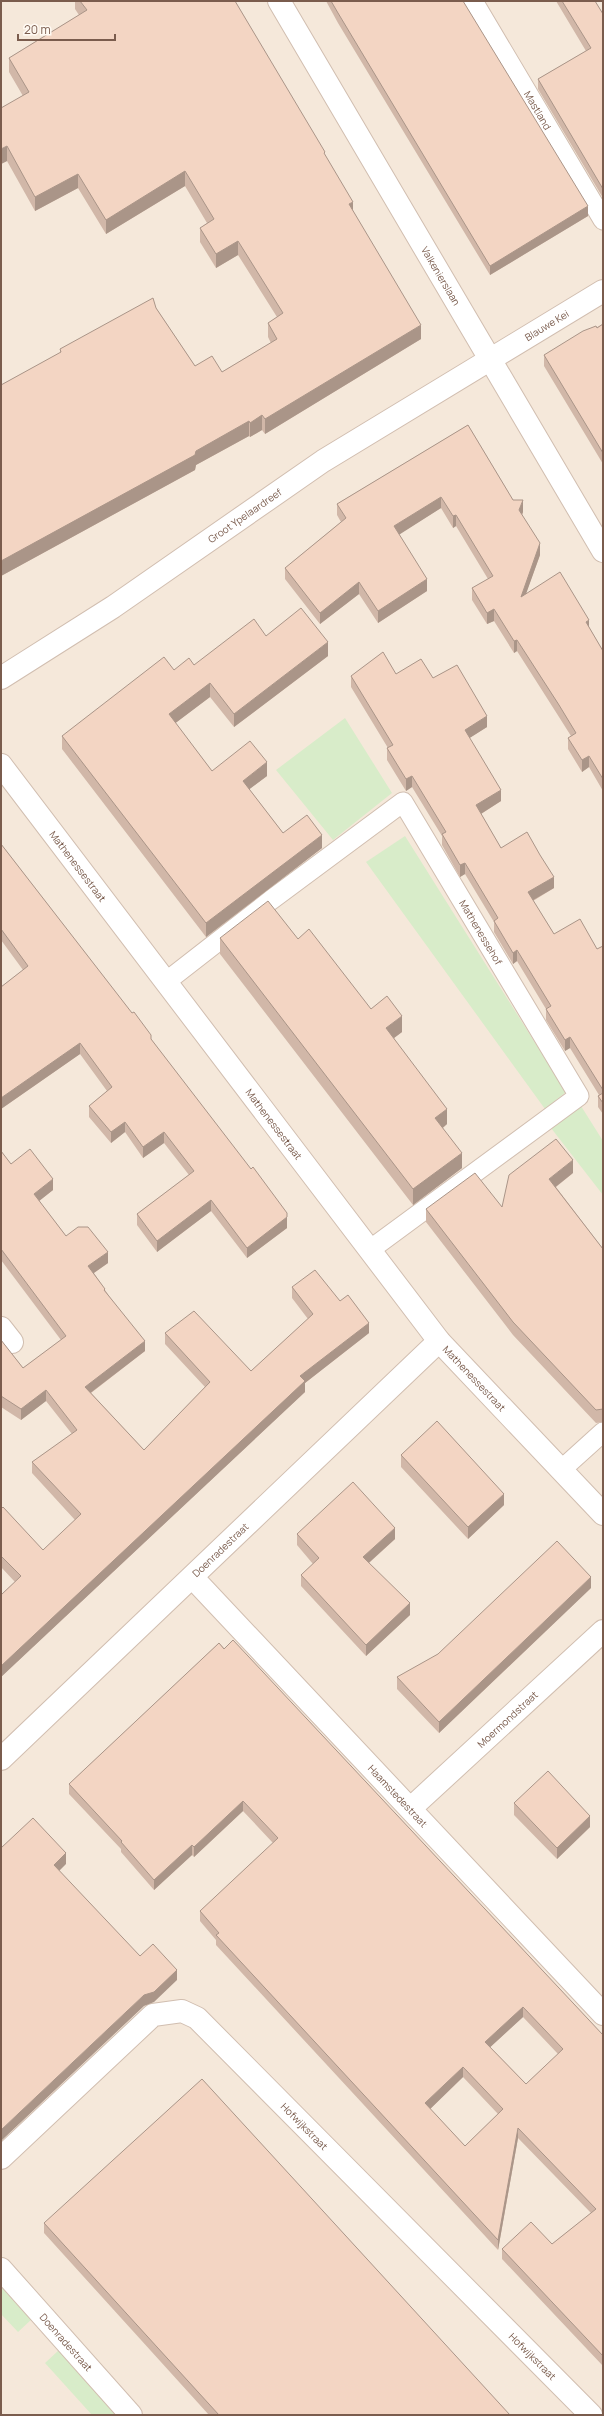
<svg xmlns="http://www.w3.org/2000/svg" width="604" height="2416" font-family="Manrope,sans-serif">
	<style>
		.residential { fill: #f5e8da }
		.green { fill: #d8ecc9 }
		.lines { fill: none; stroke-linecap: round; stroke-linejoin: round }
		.service-casing { stroke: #d1beb0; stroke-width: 21 }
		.minor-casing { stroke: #d1beb0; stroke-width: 24 }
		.service { stroke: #fff; stroke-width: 19 }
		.minor { stroke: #fff; stroke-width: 22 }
		.wall { fill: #d1b7a8; fill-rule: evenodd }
		.shaded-wall { fill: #aa9588 }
		.building { fill: #f3d5c3; stroke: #aa9588; fill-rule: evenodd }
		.labels { text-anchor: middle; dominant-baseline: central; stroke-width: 3; stroke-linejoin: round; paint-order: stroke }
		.street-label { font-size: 10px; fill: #7a5c4d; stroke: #fffaf3 }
	</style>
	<rect width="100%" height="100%" fill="#fdf6ec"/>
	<path class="residential" d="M1,1H603V2415H1Z"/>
	<path class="green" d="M345,718L392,793L333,840L276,770Z
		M405,836L566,1092L545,1109L366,862Z
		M581,1106L603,1141V1195L551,1128Z
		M1,2285L32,2319L18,2332L1,2314Z
		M59,2350L118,2415H92L45,2363Z"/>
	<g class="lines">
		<defs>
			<g id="service">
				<path id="s1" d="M473,1L603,220"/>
				<path id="s2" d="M167,981L271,900L403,802L579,1096L371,1249"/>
				<path d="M561,1470L603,1432"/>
			</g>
			<g id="minor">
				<path id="s3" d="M279,1L603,551"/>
				<path id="s4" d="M1,678L113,607L323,461L603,291"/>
				<path id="s5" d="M1,765L439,1341L603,1514"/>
				<path d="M1,1328L12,1342"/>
				<path id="s6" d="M193,1578L603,2014"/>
				<path id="s7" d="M1,1759L439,1341"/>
				<path id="s8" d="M411,1808L603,1631"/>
				<path id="s9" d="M1,2158L153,2015L182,2011L197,2018L591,2415"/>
				<path id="s10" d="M1,2269L131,2415"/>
			</g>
		</defs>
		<use href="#service" class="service-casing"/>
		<use href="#minor" class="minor-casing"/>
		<use href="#service" class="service"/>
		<use href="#minor" class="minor"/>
	</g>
	<path class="wall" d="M75,1H235L325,156L353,211L421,339L265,434L262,430L250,437L249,436L196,465L195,470L1,576V385L60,353V349L156,308L195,366L222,372L271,343L268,337V323L277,317L238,255L216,268L200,242V228L207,223L185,186L106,234L78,188L35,211L7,161L1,164L23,96L9,72V58L79,15L75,9Z
		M326,1H463L588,216L490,275L338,23Z
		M556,1H595L603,14V198L538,89V79L586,51Z
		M603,324V464L544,366V355Z
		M468,425L513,500L523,512L522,515L540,555L526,593L589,627L603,651V791L589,767L582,772L568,749V738L571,736L559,717L517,651L514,653L494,621L487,624L472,600V588L488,579L456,526L453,528L441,508L399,534L427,591L378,623L359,594L320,624L285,579V568L341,522L337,515V504Z
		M266,636L328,656L234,727L210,697L175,723L212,771L267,776L249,789L283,833L322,848L206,937L62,749V736L174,670L194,665Z
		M396,674L433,678L487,727L469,738L501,801L481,814L501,848L554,888L533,901L554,934L597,949L603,946V1114L598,1107V1096L599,1095L570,1048L565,1051L546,1020V1009L517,961L513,964L494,932V922L465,874L460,877L442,845V836L412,787L406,791L387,760V748H388L351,687V676Z
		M1,844L151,1039L287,1228L247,1258L211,1211L157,1252L137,1225V1214L189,1175L164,1143L143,1158L125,1132L111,1143L89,1117V1106L107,1091L80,1054L1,1109V987L23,970L1,940Z
		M220,938L298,939L371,1009L402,1032L394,1038L447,1124L443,1128L462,1168L413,1205L220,954Z
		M1,1151L11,1164L53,1190L39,1201L66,1236L108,1263L94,1273L145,1351L91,1393L144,1450L205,1387L165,1344V1333L251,1371L308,1319L292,1298V1287L340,1301L369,1333L305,1383V1392L1,1677V1595L15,1582L1,1567V1509L43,1550L75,1520L32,1473V1462L72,1434L46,1401L21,1420L1,1407V1340L23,1368L61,1340L1,1260Z
		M573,1173L556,1187L603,1249V1422L596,1423L513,1335L426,1222V1209L502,1207Z
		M401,1455L504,1505L468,1539L401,1467Z
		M297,1534L395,1539L369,1563L410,1615L366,1656L301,1586V1575L313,1564L297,1545Z
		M591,1588L439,1733L397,1689V1677Z
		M219,1643L603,2035V2366L502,2259V2249L552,2244L591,2213L518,2138L498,2250L216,1945V1940L200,1921V1911L273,1843L243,1811L194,1857L192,1855L154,1890L121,1852V1849L69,1794V1784ZM523,2017L558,2054L526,2084L490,2047ZM463,2077L498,2114L465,2146L430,2109Z
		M514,1803L590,1827L557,1859L514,1815Z
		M44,2223L510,2415H209L44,2233Z"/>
	<path class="shaded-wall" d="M7,146V161L1,164V149Z
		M185,171V186L106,234V220Z
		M78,174V188L35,211V197Z
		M353,202V217L349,204Z
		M588,206V216L490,275V266Z
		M238,241V255L216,268V254Z
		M421,325V339L265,434V419Z
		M262,415V430L250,437V423Z
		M249,421V436L196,465L195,470L1,576V561Z
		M441,497V508L394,538V526Z
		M523,500V512L519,522V510Z
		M456,515V526L453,528V516Z
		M540,543V555L521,608V597Z
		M427,579V591L378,623V611Z
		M359,582V594L320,624V613Z
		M494,609V621L487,624V613Z
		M589,620V632L586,622Z
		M517,640V651L514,653V641Z
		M328,642V656L234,727V714Z
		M210,683V697L169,728V714Z
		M487,716V727L465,741V730Z
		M589,756V767L582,772V760Z
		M267,762V776L243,794V781Z
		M412,776V787L406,791V779Z
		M501,790V801L476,817V805Z
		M322,835V848L206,937V923Z
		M465,863V874L460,877V865Z
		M554,877V888L528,903V892Z
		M517,950V961L513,964V953Z
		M402,1016V1032L386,1044V1028Z
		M570,1037V1048L565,1051V1040Z
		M80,1043V1054L1,1109V1098Z
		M447,1109V1124L435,1134V1118Z
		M125,1122V1132L111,1143V1132Z
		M164,1132V1143L143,1158V1147Z
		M462,1153V1168L413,1205V1189Z
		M573,1160V1173L549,1192V1179Z
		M53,1179V1190L34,1205V1194Z
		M211,1200V1211L157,1252V1241Z
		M287,1217V1228L247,1258V1248Z
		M108,1252V1263L88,1277V1266Z
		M369,1323V1333L305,1383V1392L1,1677V1666L300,1376Z
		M145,1341V1351L85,1397V1387Z
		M46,1390V1401L21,1420V1409Z
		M504,1494V1505L468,1539V1527Z
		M395,1528V1539L363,1568V1557Z
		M591,1577V1588L439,1733V1722Z
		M410,1603V1615L366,1656V1645Z
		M243,1801V1811L194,1857V1847Z
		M590,1816V1827L557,1859V1848Z
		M192,1845V1855L154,1890V1880Z
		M66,1853V1864L54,1876V1865Z
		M177,1970V1980L154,2002L144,2006L1,2141V2130L144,1995Z
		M523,2007V2017L485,2052V2042Z
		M463,2067V2077L425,2114V2103Z
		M518,2128V2138L498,2250V2240Z"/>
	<path class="building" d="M80,1H235L325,152L324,153L353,202L349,204L421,325L265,419L262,415L250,423L249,421L196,451L195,455L1,561V385L61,352L60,349L153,298L156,308L195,366L212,356L222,372L277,339L268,323L283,313L238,241L216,254L200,228L214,219L185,171L106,220L78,174L35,197L7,146L1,149V108L29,92L9,58L87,10Z
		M331,1H463L588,206L490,266L338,13Z
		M562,1H595L603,14V189L538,79L591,48Z
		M603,324V453L544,355L583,331L596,326L597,328Z
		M468,425L513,500H523L519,510L540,543L521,597L560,572L589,620L586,622L603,651V779L589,756L582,760L568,738L576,733L559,705L517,640L514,641L494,609L487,613L472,588L493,576L456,515L453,516L441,497L394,526L427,579L378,611L359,582L320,613L285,568L346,518L337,504Z
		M301,608L328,642L234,714L210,683L169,714L212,771L250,741L267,762L243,781L283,833L307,815L322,835L206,923L62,736L164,657L174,670L189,658L194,665L254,619L266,636Z
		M383,652L396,674L421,659L433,678L457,665L487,716L465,730L501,790L476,805L501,848L527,832L540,855L554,877L528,892L554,934L580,919L597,949L603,946V1090L570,1037L565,1040L546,1009L551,1006L517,950L513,953L494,921L498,918L465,863L460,865L442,834L446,832L412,776L406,779L387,748L393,745L351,676Z
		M1,844L132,1013L134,1012L151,1035V1039L251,1169L253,1167L287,1213V1217L247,1248L211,1200L157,1241L137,1214L194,1171L164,1132L143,1147L125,1122L111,1132L89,1106L112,1087L80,1043L1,1098V987L28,966L1,929Z
		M268,901L298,939L309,929L371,1009L387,996L402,1016L386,1028L447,1109L435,1118L462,1153L413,1189L220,938Z
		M603,1093V1103L598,1096Z
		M556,1139L573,1160L549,1179L603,1249V1409L596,1410L513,1322L426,1209L475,1173L502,1207L509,1175Z
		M30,1149L53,1179L34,1194L66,1236L78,1227H88L108,1252L88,1266L105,1289L104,1290L145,1341L85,1387L144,1450L210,1382L165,1333L194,1311L251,1371L313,1314L292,1287L315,1270L340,1301L348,1295L369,1323L300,1376L305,1381L1,1666V1595L21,1576L1,1556V1509L3,1507L43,1550L81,1514L32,1462L77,1430L46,1390L21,1409L1,1396V1340L23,1368L66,1336L1,1249V1151L11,1164Z
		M437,1421L504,1494L468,1527L401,1455Z
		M353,1482L395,1528L363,1557L410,1603L366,1645L301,1575L319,1558L297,1534Z
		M557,1541L591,1577L439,1722L397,1677L438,1654Z
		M233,1640L603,2035V2356L502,2249L531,2222L552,2244L596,2209L518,2128L498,2240L216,1935L219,1933L200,1911L278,1838L243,1801L194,1847L192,1845L154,1880L121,1842L122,1841L69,1784L219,1643L224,1649ZM523,2007L563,2049L526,2084L485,2042ZM463,2067L503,2109L465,2146L425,2103Z
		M548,1771L590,1816L557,1848L514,1803Z
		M33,1818L66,1853L54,1865L140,1956L153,1944L177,1970L154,1992L144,1995L1,2130V1848Z
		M202,2079L510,2415H219L44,2223Z"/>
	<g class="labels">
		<g class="street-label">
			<text stroke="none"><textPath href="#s1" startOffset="127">Mastland</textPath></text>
			<text stroke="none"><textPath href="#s3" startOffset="319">Valkenierslaan</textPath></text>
			<text stroke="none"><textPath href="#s4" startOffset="650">Blauwe Kei</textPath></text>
			<text stroke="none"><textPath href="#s4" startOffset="293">Groot Ypelaardreef</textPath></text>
			<text stroke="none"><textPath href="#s5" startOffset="127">Mathenessestraat</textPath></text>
			<text stroke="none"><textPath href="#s2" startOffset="448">Mathenessehof</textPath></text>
			<text stroke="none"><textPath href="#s5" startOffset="451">Mathenessestraat</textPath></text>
			<text stroke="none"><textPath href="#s5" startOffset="775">Mathenessestraat</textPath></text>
			<text stroke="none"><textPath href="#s7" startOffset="303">Doenradestraat</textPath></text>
			<text stroke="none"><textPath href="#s8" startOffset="131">Moermondstraat</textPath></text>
			<text stroke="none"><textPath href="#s6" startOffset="299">Haamstedestraat</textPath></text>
			<text stroke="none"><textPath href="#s9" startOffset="407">Hofwijkstraat</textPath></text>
			<text stroke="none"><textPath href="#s10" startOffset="98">Doenradestraat</textPath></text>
			<text stroke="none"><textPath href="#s9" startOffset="731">Hofwijkstraat</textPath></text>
		</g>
	</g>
	<rect width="604" height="2416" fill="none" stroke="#7a5c4d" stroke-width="4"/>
	<path d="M18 34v6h97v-6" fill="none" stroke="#7a5c4d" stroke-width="2"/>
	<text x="24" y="34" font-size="12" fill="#7a5c4d" stroke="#fffaf3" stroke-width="3" paint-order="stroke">20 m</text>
</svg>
